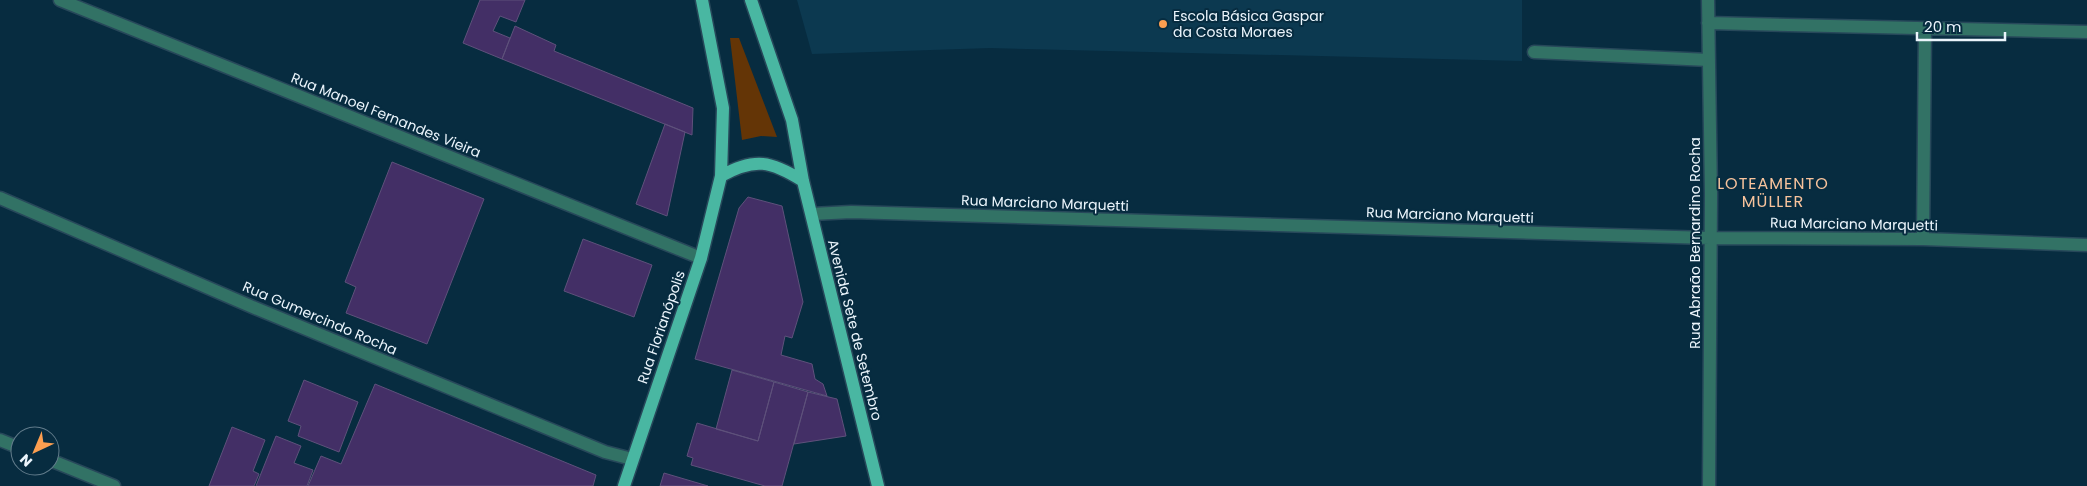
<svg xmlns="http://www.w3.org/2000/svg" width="2087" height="486" font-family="Poppins,sans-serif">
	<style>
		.built { fill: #0c3950 }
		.green { fill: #643506 }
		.building { fill: #432f66; stroke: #5e517b }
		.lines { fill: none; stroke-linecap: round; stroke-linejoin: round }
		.street-casing { stroke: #27485a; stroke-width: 15 }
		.primary-casing { stroke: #27485a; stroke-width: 15 }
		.street { stroke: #327265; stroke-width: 12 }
		.primary { stroke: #49b7a2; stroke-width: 12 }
		.poi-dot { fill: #fb9e50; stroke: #072c40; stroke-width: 2 }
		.labels { text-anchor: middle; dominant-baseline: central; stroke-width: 4; stroke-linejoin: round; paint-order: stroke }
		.poi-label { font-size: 14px; fill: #ebf5fc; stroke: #072c40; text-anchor: start }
		.street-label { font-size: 14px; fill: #ebf5fc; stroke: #072c40 }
		.quarter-label { font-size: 16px; letter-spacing: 1px; fill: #f8c39c; stroke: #072c40 }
	</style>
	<rect width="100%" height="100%" fill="#072c40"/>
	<path class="built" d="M797,0H1522V61L990,48L812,54Z"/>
	<path class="green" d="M730,38H739L777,137L761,136L742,140Z"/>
	<path class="building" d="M480,0H525L516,22L500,16L493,31L510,38L502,59L463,43Z
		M515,26L556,45L554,51L693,108L692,135L502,59Z
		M665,124L685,132L667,216L636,204Z
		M392,162L484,199L427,344L346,313L356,287L345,282Z
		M748,197L782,206L803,302L792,338L785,336L781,355L812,364L815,379L823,384L827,396L695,359L739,208Z
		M583,239L652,265L634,317L564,291Z
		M732,370L774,382L758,441L716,429Z
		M304,380L358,402L339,452L298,436L301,426L288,421Z
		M774,382L808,392L782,486H765L691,465L693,458L687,456L697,423L758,441Z
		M375,384L596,475L593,486H308L321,456L341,464Z
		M808,392L837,399L846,436L794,444Z
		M232,427L265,440L253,471L259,474L254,486H209Z
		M276,436L301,446L294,463L313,470L307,486H256Z
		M664,473L708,486H660Z"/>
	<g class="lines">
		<defs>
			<path id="street" d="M60,0L701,258
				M1708,0L1711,194L1709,486
				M1708,23L2087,32
				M1534,52L1709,60
				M0,198L255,308L605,452L632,459
				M812,214L851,212L1709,238L1923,239L2087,245
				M1923,239L1925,28
				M0,440L20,448
				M50,460L114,486"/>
			<path id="primary" d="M751,0L792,120L803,181L878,486
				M721,176C755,157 771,161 803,181
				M624,486L701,258L721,176L723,108L702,0"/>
		</defs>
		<use href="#street" class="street-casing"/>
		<use href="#primary" class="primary-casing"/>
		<use href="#street" class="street"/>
		<use href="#primary" class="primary"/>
	</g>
	<circle class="poi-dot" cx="1163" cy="24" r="5"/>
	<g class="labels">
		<g class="poi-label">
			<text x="1173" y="16">Escola Básica Gaspar<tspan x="1173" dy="16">da Costa Moraes</tspan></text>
		</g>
		<g class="street-label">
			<text transform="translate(386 115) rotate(22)">Rua Manoel Fernandes Vieira</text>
			<text transform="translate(1045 203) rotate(2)">Rua Marciano Marquetti</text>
			<text transform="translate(1450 215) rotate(2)">Rua Marciano Marquetti</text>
			<text transform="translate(1854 224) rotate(1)">Rua Marciano Marquetti</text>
			<text transform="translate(1695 243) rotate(-90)">Rua Abraão Bernardino Rocha</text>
			<text transform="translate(320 318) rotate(23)">Rua Gumercindo Rocha</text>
			<text transform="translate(661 327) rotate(-71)">Rua Florianópolis</text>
			<text transform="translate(855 330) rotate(76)">Avenida Sete de Setembro</text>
		</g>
		<g class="quarter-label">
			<text x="1773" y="183">LOTEAMENTO<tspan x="1773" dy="18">MÜLLER</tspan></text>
		</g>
	</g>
	<g transform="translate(35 451) rotate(224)"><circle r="24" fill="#072c40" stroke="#627c8b"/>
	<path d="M0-4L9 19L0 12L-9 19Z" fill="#fb9e50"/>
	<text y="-8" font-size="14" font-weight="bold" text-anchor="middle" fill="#ebf5fc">N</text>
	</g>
	<path d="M1917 32v8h88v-8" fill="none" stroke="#ebf5fc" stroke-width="2.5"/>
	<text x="1924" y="32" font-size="15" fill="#ebf5fc" stroke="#072c40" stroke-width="4" paint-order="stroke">20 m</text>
</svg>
